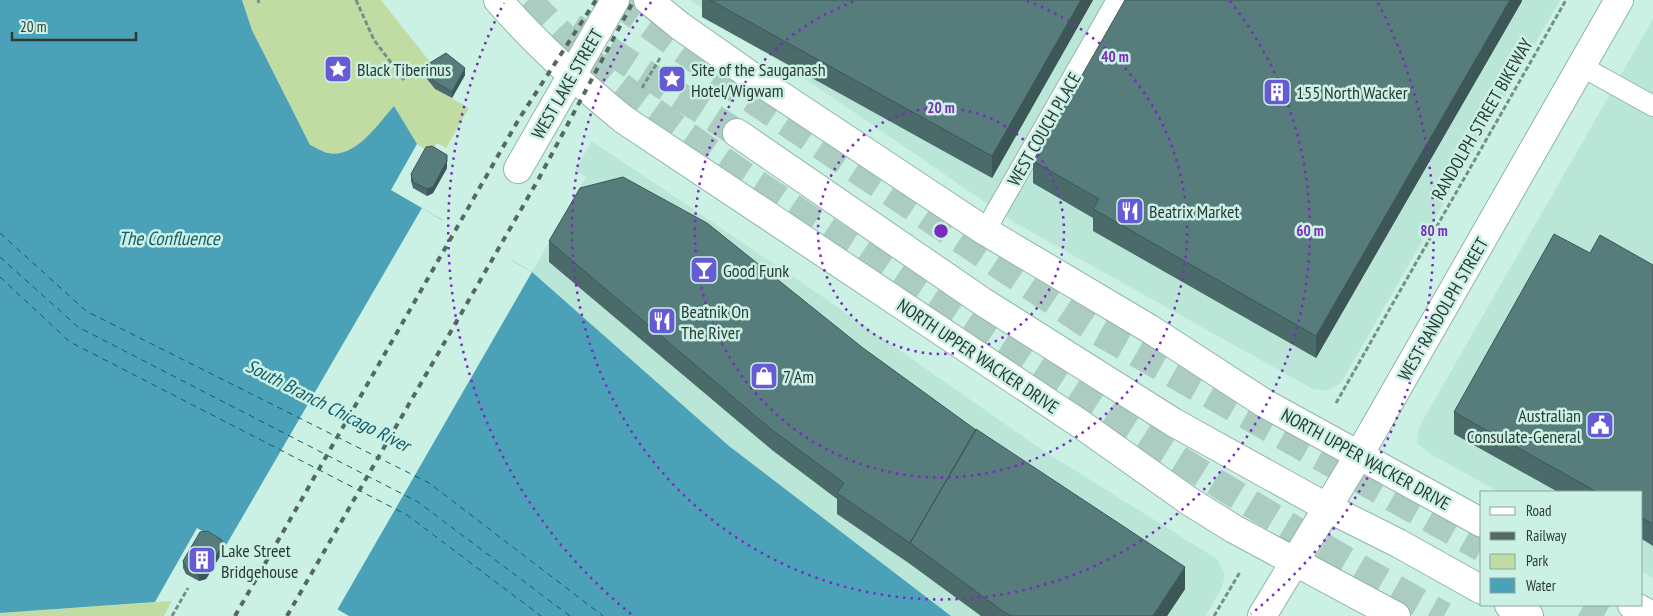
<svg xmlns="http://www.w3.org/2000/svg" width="1653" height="616" font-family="'PT Sans Narrow',sans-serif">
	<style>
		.built { fill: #b9e6d7 }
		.green { fill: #c1dca3 }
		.water { fill: #4ba2b8 }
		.pier { fill: #cbf1e4 }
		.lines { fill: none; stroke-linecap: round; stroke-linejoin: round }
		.ferry { stroke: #135c6c; stroke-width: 1; stroke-dasharray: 6 5; stroke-linecap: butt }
		.highway-tunnel { stroke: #abccc1; stroke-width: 28; stroke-dasharray: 28 14; stroke-linecap: butt }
		.lane-casing { stroke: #92b5a9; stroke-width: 22 }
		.secondary-casing { stroke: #92b5a9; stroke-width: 30 }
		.highway-casing { stroke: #92b5a9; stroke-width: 30 }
		.path { stroke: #769087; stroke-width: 3; stroke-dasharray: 5 2.5; stroke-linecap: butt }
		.lane { stroke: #fff; stroke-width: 20 }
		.secondary { stroke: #fff; stroke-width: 28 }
		.highway { stroke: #fff; stroke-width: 28 }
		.rail { stroke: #546962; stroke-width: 4; stroke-dasharray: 6 6; stroke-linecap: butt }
		.wall { fill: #4a6b6a }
		.shaded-wall { fill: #3c5756 }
		.building { fill: #567c7b; stroke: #3c5756 }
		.ring { fill: none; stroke: #7b2cbf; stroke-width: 2.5; stroke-dasharray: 2.5 5 }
		.labels { text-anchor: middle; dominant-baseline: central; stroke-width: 5; stroke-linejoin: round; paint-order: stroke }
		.poi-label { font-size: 18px; fill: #2b3a35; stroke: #cbf1e4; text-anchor: start }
		.street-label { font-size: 18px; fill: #2b3a35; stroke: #cbf1e4 }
		.water-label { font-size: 19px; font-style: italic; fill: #135c6c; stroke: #cbf1e4 }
		.centre { fill: #7b2cbf; stroke: #cbf1e4; stroke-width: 2.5 }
		.ring-label { font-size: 15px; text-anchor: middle; font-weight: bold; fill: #7b2cbf; stroke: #cbf1e4; stroke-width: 5; stroke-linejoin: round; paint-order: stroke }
	</style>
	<rect width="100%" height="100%" fill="#cbf1e4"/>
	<path class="built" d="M690,0H1560L1341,383L1327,391L1313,389L1017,224Z
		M1653,19V578L1642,571V492H1499L1427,452L1417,443L1419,427Z
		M592,141L820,295L1044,451L1217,559L1225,575L1222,587L1206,616H951L827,522L729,446L532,272L586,177L575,170Z"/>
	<path class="green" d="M242,0H381L434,67L423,74L435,89L469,108L446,148L437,143L431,153L417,144L394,106C378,125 355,159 328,153C322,152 316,147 310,145L252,30Z
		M172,601L164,616H0V613Z"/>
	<path class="water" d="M0,0H242L252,30L310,145C316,147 322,152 328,153C355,159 378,124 394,106L417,144L391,190L532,272L729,446L951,616H349L197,528L155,602L0,613Z"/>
	<path class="pier" d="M422,208L442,220L443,218L512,258L511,260L532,272L336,612L225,547Z"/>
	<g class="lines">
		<path class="ferry" d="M0,233L86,311L429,483L603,616
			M0,257L78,327L418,502L570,616
			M0,277L70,342L407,515L541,616"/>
		<path class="highway-tunnel" d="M528,0C549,21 569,44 591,62C682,138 784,201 882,267C1065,389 1251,509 1444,616
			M615,0L735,88L1099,332L1482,548
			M573,27L737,133
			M1584,605L1604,616"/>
		<defs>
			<path id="lane" d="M1581,66L1653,106
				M985,231L1117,0"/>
			<path id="secondary" d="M498,0C536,44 578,82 623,119L1082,425L1189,501L1234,529L1396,616
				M648,0L680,26L757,80L985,231L1150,329L1264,403L1482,523
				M518,169L615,0
				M1328,508L1398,543L1482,590
				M1509,605L1529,616
				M1632,605L1653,616
				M1262,616L1359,455L1619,0"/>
			<path id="highway" d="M737,133L983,302L1173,422L1328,508"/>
		</defs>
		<use href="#lane" class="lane-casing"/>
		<use href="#secondary" class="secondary-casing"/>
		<use href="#highway" class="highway-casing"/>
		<path class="path" d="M258,0L259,3
			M356,0L374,40L404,80
			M642,88L660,58
			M1336,403L1566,0
			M172,616L188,588
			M1214,616L1240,572"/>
		<use href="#lane" class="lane"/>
		<use href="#secondary" class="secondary"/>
		<use href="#highway" class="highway"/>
		<path class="rail" d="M235,616L519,119L596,0
			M287,616L538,180L634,0"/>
	</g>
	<path class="wall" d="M702,0H1093L992,178L702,17Z
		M1522,0V1L1316,358L1093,231V218L1033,183V161Z
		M423,67L465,75L452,98L435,89L423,74Z
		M447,168L433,193L427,196L413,188L411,181V174Z
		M549,241L863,348L1185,589L1167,616H981L910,564L837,514V499L772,450L549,262Z
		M1590,253L1653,265V546L1642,539V492H1558L1454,434V412Z
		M222,546V553L206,579L199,581L186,574L183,568V561Z"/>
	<path class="shaded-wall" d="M1081,0H1093L992,178V156Z
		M1510,0H1522V1L1316,358V336Z
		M465,68V75L452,98V92Z
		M447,155V168L433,193L427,196V189Z
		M222,540V553L206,579L199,581V575Z
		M1185,567V589L1167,616H1153Z"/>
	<path class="building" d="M710,0H1081L992,156Z
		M1125,0H1510L1316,336L1093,209L1099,199L1033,161Z
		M446,53L465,68L452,92L435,82L423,67Z
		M432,146L447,155V161L433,187L427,189L413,182L411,174L426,147Z
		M623,177L707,223L863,348L976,430L910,543L837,493L844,483L772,430L549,241L580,188Z
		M1554,234L1590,253L1600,235L1653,265V524L1642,518V492H1597L1454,412Z
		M976,429L1185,567L1153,616H1012L1004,612L910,543Z
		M207,531L222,540V546L206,573L199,575L186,568L183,561L200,532Z"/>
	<g class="ring">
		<circle cx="941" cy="231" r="123"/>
		<path d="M1027 1A246 246 0 1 1 855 1"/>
		<path d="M1230 1A369 369 0 1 1 652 1"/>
		<path d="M631 614A493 493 0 0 1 504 3M1378 3A493 493 0 0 1 1251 614"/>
	</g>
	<defs>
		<symbol id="sight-square" viewBox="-11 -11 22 22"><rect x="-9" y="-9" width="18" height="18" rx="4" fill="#655bd5" stroke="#cbf1e4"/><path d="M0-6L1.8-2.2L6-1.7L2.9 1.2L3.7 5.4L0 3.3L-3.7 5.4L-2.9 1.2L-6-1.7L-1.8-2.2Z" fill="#fff"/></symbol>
		<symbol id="building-square" viewBox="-11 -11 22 22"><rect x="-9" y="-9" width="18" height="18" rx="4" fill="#655bd5" stroke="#cbf1e4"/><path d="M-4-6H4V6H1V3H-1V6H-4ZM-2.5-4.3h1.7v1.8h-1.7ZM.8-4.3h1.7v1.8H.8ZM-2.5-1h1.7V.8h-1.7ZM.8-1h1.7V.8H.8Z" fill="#fff"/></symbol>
		<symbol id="restaurant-square" viewBox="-11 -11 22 22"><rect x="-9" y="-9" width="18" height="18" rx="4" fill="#655bd5" stroke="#cbf1e4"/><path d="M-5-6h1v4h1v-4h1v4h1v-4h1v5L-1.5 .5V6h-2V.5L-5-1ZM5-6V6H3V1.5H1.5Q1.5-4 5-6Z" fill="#fff"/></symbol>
		<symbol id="bar-square" viewBox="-11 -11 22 22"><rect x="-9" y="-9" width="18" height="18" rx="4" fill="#655bd5" stroke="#cbf1e4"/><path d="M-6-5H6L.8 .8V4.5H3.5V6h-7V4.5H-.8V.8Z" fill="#fff"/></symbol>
		<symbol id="shop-square" viewBox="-11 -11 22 22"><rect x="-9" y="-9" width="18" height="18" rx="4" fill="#655bd5" stroke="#cbf1e4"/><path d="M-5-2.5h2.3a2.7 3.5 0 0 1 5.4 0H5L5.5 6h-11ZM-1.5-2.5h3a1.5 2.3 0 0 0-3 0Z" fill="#fff"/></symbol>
		<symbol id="civic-square" viewBox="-11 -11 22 22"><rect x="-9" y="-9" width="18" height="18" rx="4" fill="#655bd5" stroke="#cbf1e4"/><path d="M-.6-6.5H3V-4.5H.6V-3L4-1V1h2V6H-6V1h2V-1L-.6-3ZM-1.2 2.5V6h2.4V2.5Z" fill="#fff"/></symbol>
	</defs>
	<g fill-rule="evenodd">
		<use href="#sight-square" x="322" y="53" width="32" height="32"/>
		<use href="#sight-square" x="656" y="63" width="32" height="32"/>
		<use href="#building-square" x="1261" y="76" width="32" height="32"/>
		<use href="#restaurant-square" x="1114" y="195" width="32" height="32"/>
		<use href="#bar-square" x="688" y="254" width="32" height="32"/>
		<use href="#restaurant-square" x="646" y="305" width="32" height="32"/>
		<use href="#shop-square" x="748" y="360" width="32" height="32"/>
		<use href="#civic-square" x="1584" y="409" width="32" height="32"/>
		<use href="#building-square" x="186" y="544" width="32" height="32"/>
	</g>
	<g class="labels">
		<g class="poi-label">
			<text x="357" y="69">Black Tiberinus</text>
			<text x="691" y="69">Site of the Sauganash<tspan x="691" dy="21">Hotel/Wigwam</tspan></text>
			<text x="1296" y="92">155 North Wacker</text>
			<text x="1149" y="211">Beatrix Market</text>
			<text x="723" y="270">Good Funk</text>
			<text x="681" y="311">Beatnik On<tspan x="681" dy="21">The River</tspan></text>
			<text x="783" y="376">7 Am</text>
			<text x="1581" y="415" text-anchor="end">Australian<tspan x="1581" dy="21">Consulate-General</tspan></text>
			<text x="221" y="550">Lake Street<tspan x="221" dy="21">Bridgehouse</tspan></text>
		</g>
		<g class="street-label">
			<text transform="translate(567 84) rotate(-60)">WEST LAKE STREET</text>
			<text transform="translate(1482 119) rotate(-60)">RANDOLPH STREET BIKEWAY</text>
			<text transform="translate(1044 129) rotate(-60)">WEST COUCH PLACE</text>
			<text transform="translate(1443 309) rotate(-60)">WEST RANDOLPH STREET</text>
			<text transform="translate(978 356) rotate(34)">NORTH UPPER WACKER DRIVE</text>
			<text transform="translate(1366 459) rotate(29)">NORTH UPPER WACKER DRIVE</text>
		</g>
		<g class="water-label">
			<text x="169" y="238">The Confluence</text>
			<text transform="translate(328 405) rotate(27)">South Branch Chicago River</text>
		</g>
	</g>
	<circle cx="941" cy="231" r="8" class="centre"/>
	<g class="ring-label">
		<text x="1115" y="62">40 m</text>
		<text x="941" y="113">20 m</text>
		<text x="1310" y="236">60 m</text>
		<text x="1434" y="236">80 m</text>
	</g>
	<rect x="1480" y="491" width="162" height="115" fill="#cbf1e4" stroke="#8ba89e"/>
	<rect x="1490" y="507" width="25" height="8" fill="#ffffff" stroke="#8ba89e"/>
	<text x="1526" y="516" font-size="15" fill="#2b3a35">Road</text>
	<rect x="1490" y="532" width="25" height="8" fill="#546962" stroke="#8ba89e"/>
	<text x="1526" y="541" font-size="15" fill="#2b3a35">Railway</text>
	<rect x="1490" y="554" width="25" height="15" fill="#c1dca3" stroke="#8ba89e"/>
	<text x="1526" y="566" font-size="15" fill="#2b3a35">Park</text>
	<rect x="1490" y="578" width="25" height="15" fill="#4ba2b8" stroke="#8ba89e"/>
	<text x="1526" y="591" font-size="15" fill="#2b3a35">Water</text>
	<path d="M12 32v8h124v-8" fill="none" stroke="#2b3a35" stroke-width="2.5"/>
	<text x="20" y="32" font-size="15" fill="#2b3a35" stroke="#cbf1e4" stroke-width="4" paint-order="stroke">20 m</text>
</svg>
